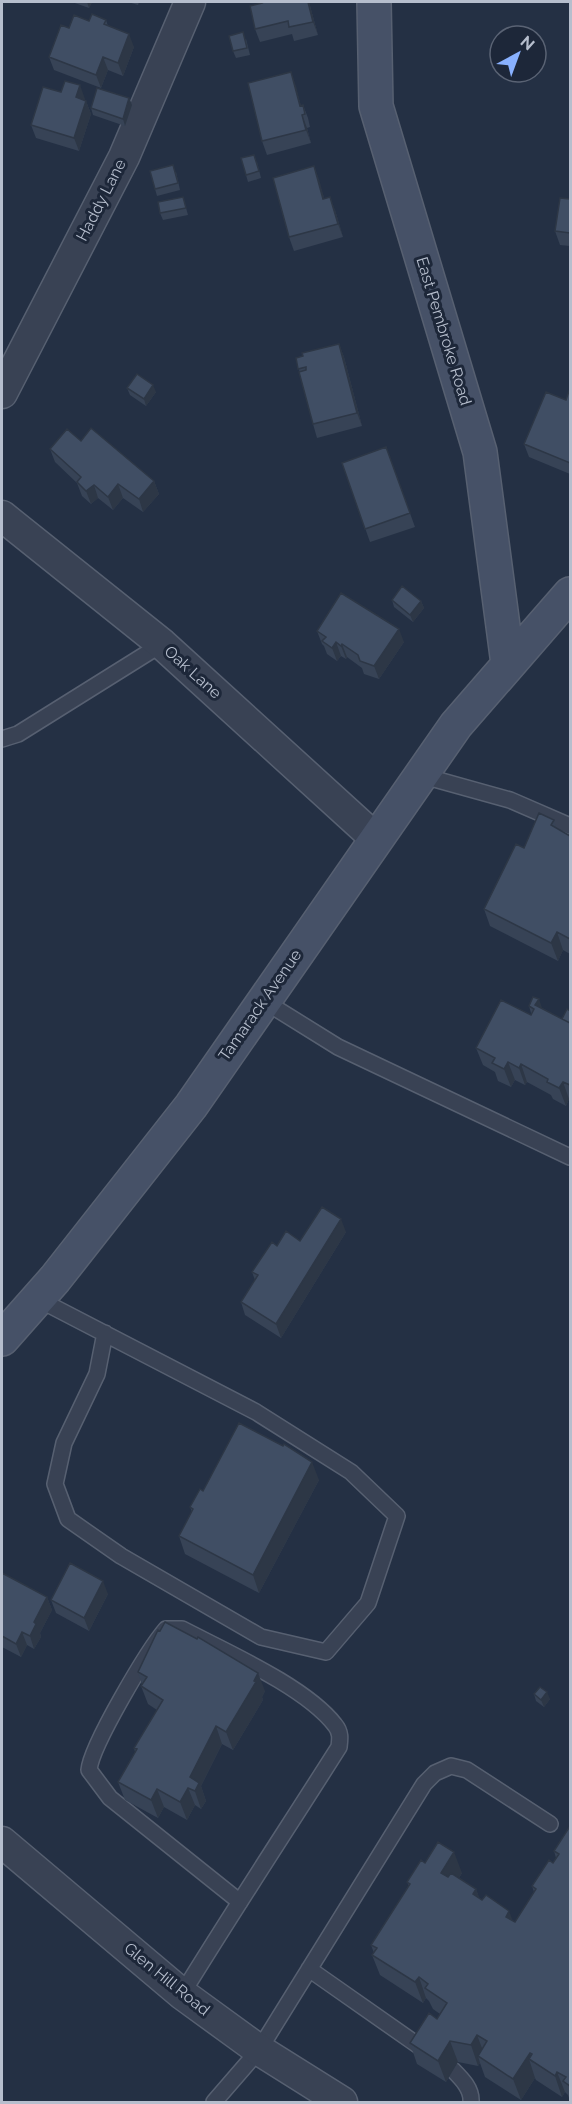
<svg xmlns="http://www.w3.org/2000/svg" width="572" height="2104" font-family="Raleway,sans-serif">
	<style>
		.lines { fill: none; stroke-linecap: round; stroke-linejoin: round }
		.lane-casing { stroke: #576071; stroke-width: 18 }
		.street-casing { stroke: #576071; stroke-width: 33 }
		.secondary-casing { stroke: #576071; stroke-width: 36 }
		.lane { stroke: #394254; stroke-width: 15 }
		.street { stroke: #394254; stroke-width: 30 }
		.secondary { stroke: #465167; stroke-width: 33 }
		.wall { fill: #374356 }
		.shaded-wall { fill: #2d3746 }
		.building { fill: #404e64; stroke: #2d3746; stroke-width: 1.5 }
		.labels { text-anchor: middle; dominant-baseline: central; stroke-width: 6; stroke-linejoin: round; paint-order: stroke }
		.street-label { font-size: 16px; fill: #b6becd; stroke: #1d2739 }
	</style>
	<rect width="100%" height="100%" fill="#243044"/>
	<g class="lines">
		<defs>
			<path id="lane" d="M2,739L18,734L162,644
				M420,775L510,800L570,826
				M264,1001L338,1047L570,1157
				M38,1299L256,1412L351,1472L397,1516L368,1603L326,1652L261,1637L121,1556L68,1519L55,1484L64,1443L97,1374L105,1333
				M309,1969L426,2051
				M182,1994C233,1911 287,1829 339,1747C340,1739 341,1732 335,1725C306,1687 226,1652 182,1629H166C148,1650 91,1746 89,1770L110,1798L240,1902
				M453,2070C462,2079 472,2089 471,2102
				M214,2102L259,2050L424,1784L435,1773L451,1766L467,1770L550,1824"/>
			<path id="street" d="M2,393L124,157L190,2
				M2,516L162,644L375,838
				M2,1842L182,1994L259,2050L342,2102"/>
			<path id="secondary" d="M374,2L376,106L480,452L508,664
				M2,1339L55,1279L191,1106L456,725L570,594"/>
		</defs>
		<use href="#lane" class="lane-casing"/>
		<use href="#street" class="street-casing"/>
		<use href="#secondary" class="secondary-casing"/>
		<use href="#lane" class="lane"/>
		<use href="#street" class="street"/>
		<use href="#secondary" class="secondary"/>
	</g>
	<path class="wall" d="M72,2H92L89,8Z
		M128,2H139L138,5Z
		M261,2H309L318,35L294,41L292,34L260,42L255,29L262,3Z
		M106,20L108,26L134,47L123,76L108,70L101,88L54,70L49,57L69,28L89,21Z
		M246,39L250,55L236,58L233,51Z
		M291,72L301,106L303,105L308,118L310,127L307,128L311,143L267,155L262,141Z
		M129,98L132,105L125,126L93,115L91,108Z
		M85,99L84,100L86,101L91,114L79,151L36,138L31,125Z
		M257,162L261,178L248,182L246,175Z
		M314,166L324,198L335,210L343,237L294,251L289,237Z
		M176,172L180,190L157,196L155,189Z
		M183,197L188,215L163,220L160,213Z
		M570,199V246L560,245L555,231Z
		M339,344L344,357L362,426L317,438L313,424L296,358Z
		M127,388L156,392L146,406L130,395Z
		M570,391V474L529,457L524,444L566,400Z
		M81,441L154,481L159,494L143,512L123,498L113,510L98,498L91,504L82,496L77,483L55,462L50,449Z
		M386,447L415,527L370,542L342,463Z
		M392,600L421,601L424,608L413,622L394,607Z
		M317,631L404,642L379,679L364,674L362,668L347,657L346,659L341,656L337,661L327,654L324,646L322,644Z
		M554,820L556,828L570,836V954L563,950L558,961L490,926L484,909L524,848Z
		M529,1006L542,1008L562,1019L570,1011V1100L569,1099L566,1106L553,1099L551,1095L527,1082L525,1085L515,1080L511,1087L498,1081L495,1072L483,1065L476,1048L531,1015V1013Z
		M346,1232L281,1338L245,1315L241,1302L255,1280L252,1272L277,1246Z
		M319,1480L259,1593L185,1554L179,1536L192,1512L190,1507L203,1491Z
		M2,1573L47,1597L52,1610L40,1633L41,1637L34,1649L27,1645L21,1657L2,1647Z
		M108,1594L89,1631L56,1613L51,1600Z
		M138,1672L265,1691L262,1697L263,1700L233,1750L222,1744L201,1786L206,1801L201,1809L195,1805L187,1820L164,1807L158,1818L125,1800L118,1782L135,1752L134,1748L157,1710L148,1704L141,1686L142,1685Z
		M534,1694L550,1699L544,1707L536,1701Z
		M570,1826V2101L568,2095L565,2092L562,2097L536,2080L535,2078L521,2100L485,2077L480,2063L478,2066L458,2062L446,2082L417,2064L410,2043L437,2019L440,2014L433,2009L429,2001L426,1998L423,2003L380,1975L372,1955L374,1953L371,1945L409,1886L407,1882L425,1863L462,1873L459,1878L476,1889L479,1898L515,1922L534,1892L532,1886L553,1863L556,1858L554,1851Z"/>
	<path class="shaded-wall" d="M87,2H92L89,8Z
		M308,2H309L310,6L318,35L313,22Z
		M129,34L134,47L123,76L118,63Z
		M103,57L108,70L101,88L96,75Z
		M291,72L296,86L303,114L300,106Z
		M80,85L85,99L81,111L76,97Z
		M129,98L132,105L125,126L123,119Z
		M86,101L91,114L79,151L74,138Z
		M302,115L307,128L311,143L306,130Z
		M314,166L319,179L328,212L323,199Z
		M330,197L335,210L343,237L338,224Z
		M339,344L344,357L362,426L357,413Z
		M153,385L156,392L146,406L144,399Z
		M154,481L159,494L143,512L139,499Z
		M118,484L123,498L113,510L108,497Z
		M94,485L98,498L91,504L86,491Z
		M421,601L424,608L413,622L410,615Z
		M399,629L404,642L379,679L374,666Z
		M336,642L341,656L337,661L332,648Z
		M342,644L347,657L346,659L341,646Z
		M557,932L563,950L558,961L551,943Z
		M539,999L545,1017L535,1005Z
		M508,1062L515,1080L511,1087L504,1069Z
		M521,1064L527,1082L525,1085L519,1068Z
		M563,1082L569,1099L566,1106L559,1088Z
		M341,1219L346,1232L281,1338L276,1324Z
		M312,1462L319,1480L259,1593L253,1575Z
		M103,1581L108,1594L89,1631L84,1618Z
		M47,1597L52,1610L40,1633L41,1637L34,1649L30,1636L34,1622Z
		M22,1632L27,1645L21,1657L16,1644Z
		M258,1673L265,1691L262,1697L263,1700L233,1750L226,1732Z
		M547,1692L550,1699L544,1707L541,1700Z
		M216,1726L222,1744L201,1786L206,1801L201,1809L190,1777Z
		M188,1788L195,1805L187,1820L180,1802Z
		M157,1789L164,1807L158,1818L151,1800Z
		M454,1852L462,1873L449,1894L441,1873Z
		M476,1889L484,1910L473,1894Z
		M509,1911L517,1932L506,1917Z
		M419,1977L426,1998L423,2003L415,1982Z
		M477,2035L485,2056H478L480,2063L478,2066L471,2045Z
		M450,2041L458,2062L446,2082L438,2061Z
		M530,2053L533,2063L529,2059L535,2078L521,2100L513,2079Z
		M557,2072L565,2092L562,2097L555,2076Z"/>
	<path class="building" d="M261,2H308L313,22L289,27L288,21L255,29L250,6L262,3Z
		M92,14L106,20L104,24L129,34L118,63L103,57L96,75L49,57L61,25L69,28L74,15L89,21Z
		M243,32L247,48L233,51L229,36Z
		M291,72L300,106L303,105L305,114L302,115L306,130L262,141L248,83Z
		M65,81L80,85L76,97L86,101L74,138L31,125L43,87L61,92Z
		M97,88L129,98L123,119L91,108Z
		M254,155L259,171L246,175L241,158Z
		M173,165L178,183L155,189L150,171Z
		M314,166L323,199L330,197L338,224L289,237L273,178Z
		M183,197L186,208L160,213L158,202Z
		M560,198L570,199V233L555,231Z
		M339,344L357,413L313,424L299,372L306,370V367L298,369L296,358L303,356L302,353Z
		M137,374L153,385L144,399L127,388Z
		M569,391H570V463L524,444L546,392L566,400Z
		M91,428L154,481L139,499L118,484L108,497L94,485L86,491L77,482L81,477L50,449L67,429L81,441Z
		M386,447L410,513L365,529L342,463Z
		M402,586L421,601L410,615L392,600Z
		M341,593L399,629L374,666L360,661L358,655L342,644L341,646L336,642L332,648L322,641L326,637L317,631Z
		M539,813L554,820L551,825L570,836V939L557,932L551,943L484,909L516,844L524,848Z
		M533,997L539,999L535,1005L570,1023V1085L563,1082L559,1088L547,1082L548,1079L521,1064L519,1068L508,1062L504,1069L492,1063L495,1058L476,1048L501,1000L531,1015L534,1009L529,1006Z
		M567,1009L570,1011V1023L562,1019Z
		M322,1207L341,1219L276,1324L241,1302L258,1275L252,1272L272,1242L277,1246L286,1231L300,1241Z
		M239,1423L283,1446L284,1444L312,1462L253,1575L179,1536L193,1509L190,1507L200,1489L203,1491Z
		M70,1563L103,1581L84,1618L51,1600Z
		M2,1573L47,1597L34,1622L36,1624L30,1636L22,1632L16,1644L2,1636Z
		M165,1622L197,1639L198,1637L258,1673L254,1681L256,1682L226,1732L216,1726L190,1777L199,1783L195,1791L188,1788L180,1802L157,1789L151,1800L118,1782L137,1749L134,1748L163,1700L141,1686L147,1677L138,1672L158,1630L160,1631Z
		M540,1687L547,1692L541,1700L534,1694Z
		M570,1826V2086L563,2081L566,2077L557,2072L555,2076L529,2059L532,2054L530,2053L513,2079L478,2056L487,2041L477,2035L471,2045L450,2041L438,2061L410,2043L429,2013L437,2019L447,2003L425,1988L428,1984L419,1977L415,1982L372,1955L377,1948L371,1945L410,1884L407,1882L421,1860L425,1863L438,1842L454,1852L441,1873L448,1877L451,1873L476,1889L473,1894L482,1900L486,1895L509,1911L506,1917L515,1922L536,1889L532,1886L549,1860L553,1863L559,1854L554,1851Z"/>
	<g class="labels">
		<g class="street-label">
			<text transform="translate(101 200) rotate(-63)">Haddy Lane</text>
			<text transform="translate(444 331) rotate(73)">East Pembroke Road</text>
			<text transform="translate(193 672) rotate(42)">Oak Lane</text>
			<text transform="translate(260 1005) rotate(-55)">Tamarack Avenue</text>
			<text transform="translate(167 1979) rotate(39)">Glen Hill Road</text>
		</g>
	</g>
	<rect width="572" height="2104" fill="none" stroke="#b6becd" stroke-width="6"/>
	<g transform="translate(518 54) rotate(41)"><circle r="28" fill="#1d2739" stroke="#5a6374" stroke-width="1.5"/>
	<path d="M0-4.5L10 22L0 15L-10 22Z" fill="#89b1ff"/>
	<text y="-9" font-size="16" font-weight="bold" text-anchor="middle" fill="#b6becd">N</text>
	</g>
</svg>
